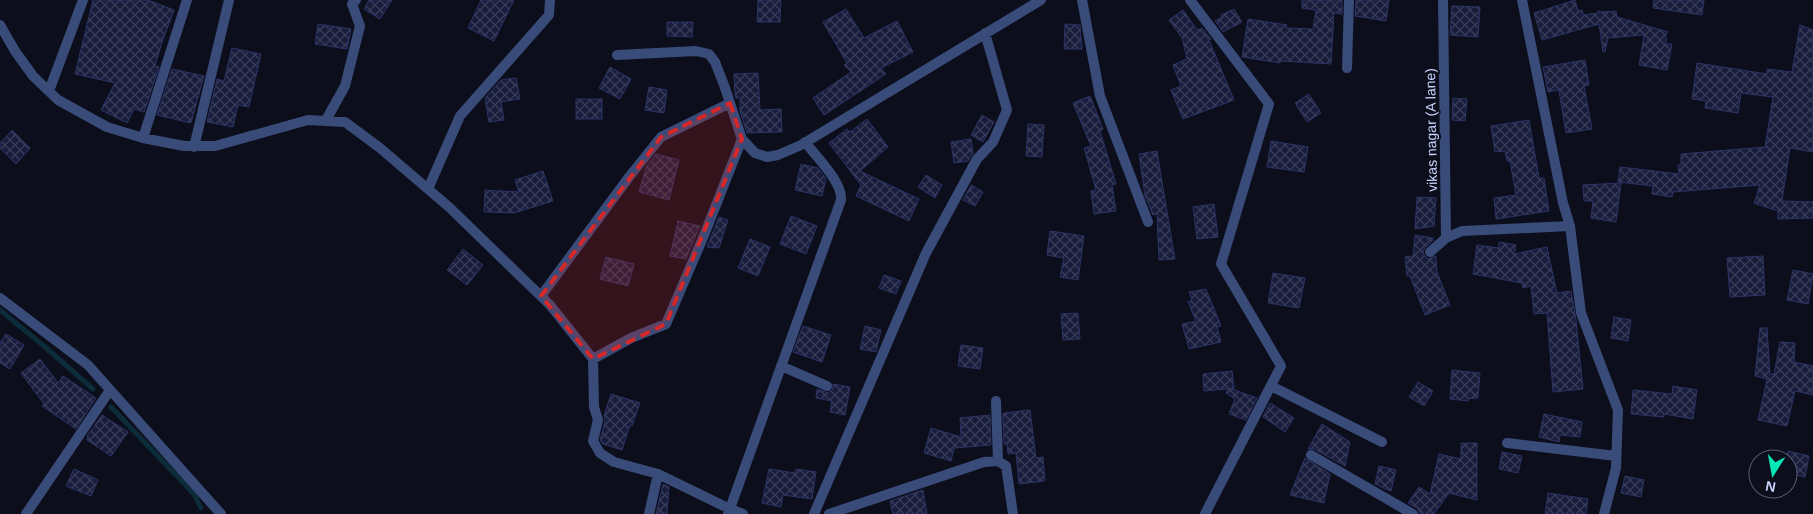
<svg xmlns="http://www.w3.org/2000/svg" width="1813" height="514" font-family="Arial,sans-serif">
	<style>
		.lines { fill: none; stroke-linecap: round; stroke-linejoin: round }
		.stream { stroke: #0c2c3a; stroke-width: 5 }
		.building { fill: url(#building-cross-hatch); stroke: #2c3367 }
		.street { stroke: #394b79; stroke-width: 10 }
		.marked { fill: #d62828; fill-opacity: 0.2; stroke: #d62828; stroke-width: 4; stroke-dasharray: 10 6; stroke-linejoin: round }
		.labels { text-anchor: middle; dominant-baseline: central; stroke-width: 4; stroke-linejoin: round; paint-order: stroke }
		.street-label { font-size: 14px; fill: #c9d4fd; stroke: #0c0e1b }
	</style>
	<defs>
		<pattern id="building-cross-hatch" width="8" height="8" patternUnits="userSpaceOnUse" patternTransform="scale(1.25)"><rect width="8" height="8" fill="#191d3c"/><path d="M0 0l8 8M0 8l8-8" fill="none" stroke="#393d59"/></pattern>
	</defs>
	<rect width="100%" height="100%" fill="#0c0e1b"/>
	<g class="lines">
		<path class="stream" d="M0,310L45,347L93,389
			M111,407L194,494L201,508"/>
	</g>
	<path class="building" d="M93,0H148L174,10L162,42L155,66L159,67L144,112L134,109L127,123L101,110L115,83L75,74Z
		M369,0H392L380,19L364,9Z
		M481,0H514L494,41L468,28Z
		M758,0H781L780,22H757Z
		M1302,0H1342V14L1334,13L1331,64L1281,61L1280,63L1242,57L1248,19L1287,25L1286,28L1313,29L1316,10L1302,8Z
		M1356,0H1389L1386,21L1355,16Z
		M1575,0L1578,11L1582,10L1583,15L1598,13V11L1602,12L1616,11L1617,17L1668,32L1666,34V44H1672L1667,70L1639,65L1644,35L1608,38L1605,52H1603L1599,24L1542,40L1534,13Z
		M1654,0H1704L1702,15L1653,8Z
		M1452,6L1480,7L1478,37L1450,35Z
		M846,9L864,38L897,21L913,52L881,68L886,74L824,115L813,98L851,72L844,65L847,63L823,22Z
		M1234,9L1242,22L1223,32L1215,21L1222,17L1221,15Z
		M1183,10L1197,30L1202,28L1211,39L1209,40L1234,100L1183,119L1171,90L1181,86L1173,65L1187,59L1182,38L1169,20Z
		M667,22H693L692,37L667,36Z
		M318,24L351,29L347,49L315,44Z
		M1065,24L1080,25L1082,49H1064Z
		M1800,25L1813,30V152L1790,148L1782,201L1813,202V218L1778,219V211L1754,203L1760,185L1673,192L1672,197L1652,194L1653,186L1618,182L1620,167L1679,174L1678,165L1681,164V154L1765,147L1773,97L1741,93L1738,113L1705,108L1706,101L1692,99L1697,63L1767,74V69L1792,72Z
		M232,48L261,54L249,107L238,105L233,127L207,122L217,79L224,81Z
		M1585,60L1589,85L1584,86L1592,129L1566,133L1559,90L1548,92L1543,67Z
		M610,67L631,79L620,99L599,88Z
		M172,69L204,76L191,123L157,115Z
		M758,73L760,110L781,109L782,132L747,133L740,111V98H736L735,95L734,74Z
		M516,78L520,99L501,102L504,120L489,122L485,98L501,80Z
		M649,87L667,90L664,113L645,110Z
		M1309,94L1321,113L1307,122L1295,103Z
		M1090,96L1103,129L1100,131L1116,184L1112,185L1116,211L1094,214L1091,191L1096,190L1084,148L1091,146L1073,103Z
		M1453,98L1467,99L1465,121L1452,120Z
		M576,99H602V119H576Z
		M982,115L994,122L983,142L971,135Z
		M867,119L888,147L860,171L919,199L909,221L856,196L861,185L829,143L847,129L850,132Z
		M1529,120L1539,178H1544L1549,211L1496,219L1494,198L1516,195L1510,161H1507L1505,151L1495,152L1491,126Z
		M1028,124L1044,125L1042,157L1026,156Z
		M12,130L30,148L16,164L0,148V143Z
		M971,139L973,153L968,161L954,163L951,142Z
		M1271,141L1308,147L1304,172L1267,167Z
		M1157,151L1167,212L1175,259L1159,260L1157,214L1153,215L1145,196L1139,154Z
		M656,154L679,160L669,200L639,192L646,167Z
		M801,164L818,168L826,179L822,196L795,190Z
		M543,171L553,201L514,213L484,212L485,190L519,192L515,180Z
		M926,175L942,185L935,198L918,187Z
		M1621,183L1616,222L1591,218L1593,201H1584L1583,185Z
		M971,185L983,192L975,206L963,200Z
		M1417,197L1436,198L1434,226L1415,229Z
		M1214,204L1218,237L1197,239L1193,207Z
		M791,216L817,226L806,254L780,244Z
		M719,217L728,220L719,248L707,247Z
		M678,221L700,226L686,259L670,256Z
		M1050,231L1084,236L1078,280L1060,277L1064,258L1047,255Z
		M1415,235L1433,238V240L1424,249L1423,254L1428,259L1436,256L1437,272L1450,305L1425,315L1410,276H1407L1405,257L1413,256Z
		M750,239L770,247L758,276L738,268Z
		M1499,242L1516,245L1514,254L1547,247L1557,293L1571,291L1576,320L1583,389L1553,392L1547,313L1534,314L1531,286L1523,288L1522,283L1473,274L1477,245L1499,248Z
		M463,249L483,265L467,285L447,270Z
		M1763,256L1765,295L1730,297L1727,258Z
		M606,257L634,264L628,286L600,279Z
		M1793,270L1813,274L1808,304L1787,300Z
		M1273,273L1305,278L1299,308L1268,303Z
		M884,275L901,281L896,294L879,288Z
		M1206,289L1221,326L1217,327L1221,342L1189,349L1182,324L1196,321L1188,302L1192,300L1189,292Z
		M1078,313L1080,339L1063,340L1061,314Z
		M1614,317L1631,320L1628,341L1611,338Z
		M803,326L831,335L822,362L793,352Z
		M865,326L881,330L876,352L860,349Z
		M1760,328H1767L1770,374H1774L1780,342L1795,343L1794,362L1813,366V395L1795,391L1787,426L1758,420L1767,379L1755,376Z
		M6,334L24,345L10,369L0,363V343Z
		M961,345L983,348L980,369L958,366Z
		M40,359L58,383L63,376L96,398L76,429L42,406L44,404L21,373Z
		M1452,370L1480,373L1478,398L1468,399V401L1450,399Z
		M1232,371L1234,388L1232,389L1257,398L1246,420L1229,414L1235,399L1226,393L1228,389L1204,391L1203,374Z
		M1418,382L1433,391L1424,406L1409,397Z
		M833,384L850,387L845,415L830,412L832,401L816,398L817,389L828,393L833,389Z
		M1673,386L1697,390L1693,419L1664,414V417L1631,414L1633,390L1672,394Z
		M611,394L640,403L632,426L630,425L622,450L603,444L600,440L605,422L604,416Z
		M1270,403L1294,418L1285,432L1263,417Z
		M1030,410L1036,458L1043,457L1045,481L1019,484L1016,453L1008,454L1007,444H1004L1003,414L1004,413Z
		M1544,414L1582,422L1580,437L1560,435L1559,442L1539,437Z
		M102,415L128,432L111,456L87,440L88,437L87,436Z
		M990,415L991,445L954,448L951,461L924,453L931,428L961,437L960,418Z
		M1322,424L1350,442L1345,466L1314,449H1308Z
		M1461,443H1477V500L1449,493L1434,514H1420L1417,508L1408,503L1419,487L1430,494L1439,454L1461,459Z
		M1788,451L1809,456L1805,477L1788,473Z
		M1502,452L1522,456L1518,473L1499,469Z
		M1305,458L1330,474L1324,503L1290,495Z
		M1379,466L1396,470L1391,491L1383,488L1375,484Z
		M74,469L98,480L91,496L66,486Z
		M769,469L795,473L796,469L816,472L812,499L783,495L781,507L762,503Z
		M1625,476L1644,480L1641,497L1621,493Z
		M663,484L669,487L667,514H656Z
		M923,490L927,514H893L890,501Z
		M1548,493L1588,499L1586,514H1545Z"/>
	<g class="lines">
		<path class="street" d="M1082,0L1100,96L1148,222
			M1190,0L1269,104L1221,264L1281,366L1205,514
			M1522,0L1563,203L1570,226L1581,313L1618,410L1616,468L1604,514
			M0,25L15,51L33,76L58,100L107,127L143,138L184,146H215L308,120L345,122L380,148L449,207L550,305L593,359L594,407L598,420L593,441L600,453L614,462L658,474L730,509L743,514
			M617,55L696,51L709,54L715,62L724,85L742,139L755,153L767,157L778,155L801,145L1041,0
			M1347,68L1349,0
			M49,91L83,0
			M326,120L345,86L360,26L352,4L356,0
			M143,138L187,0
			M194,147L229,0
			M428,189L460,116L549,15L550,0
			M1446,238L1462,231L1570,226
			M1430,252L1446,238L1443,0
			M541,296L629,177L661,137L730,103
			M0,298L88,365L221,514
			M593,359L631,338L666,324L705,233L742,139
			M781,366L827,386
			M1271,386L1382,442
			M996,401L998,461
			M1507,443L1616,456
			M1311,455L1413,514
			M26,514L110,390
			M649,514L658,474
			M728,514L841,200C843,183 816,156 805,142
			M814,514L926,253L977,159L993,142L1007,110L985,33
			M829,514L984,462L998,461L1006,466L1013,514"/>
	</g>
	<path class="marked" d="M730,103L742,139L666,324L593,359L541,296L661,137Z"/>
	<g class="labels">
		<g class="street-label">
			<text transform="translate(1431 130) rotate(-91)">vikas nagar (A lane)</text>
		</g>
	</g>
	<g transform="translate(1773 474) rotate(191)"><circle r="24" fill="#0c0e1b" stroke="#585d75"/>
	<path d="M0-4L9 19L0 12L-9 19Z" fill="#0ae7b6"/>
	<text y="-8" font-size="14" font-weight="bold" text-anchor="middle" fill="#c9d4fd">N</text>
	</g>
</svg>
